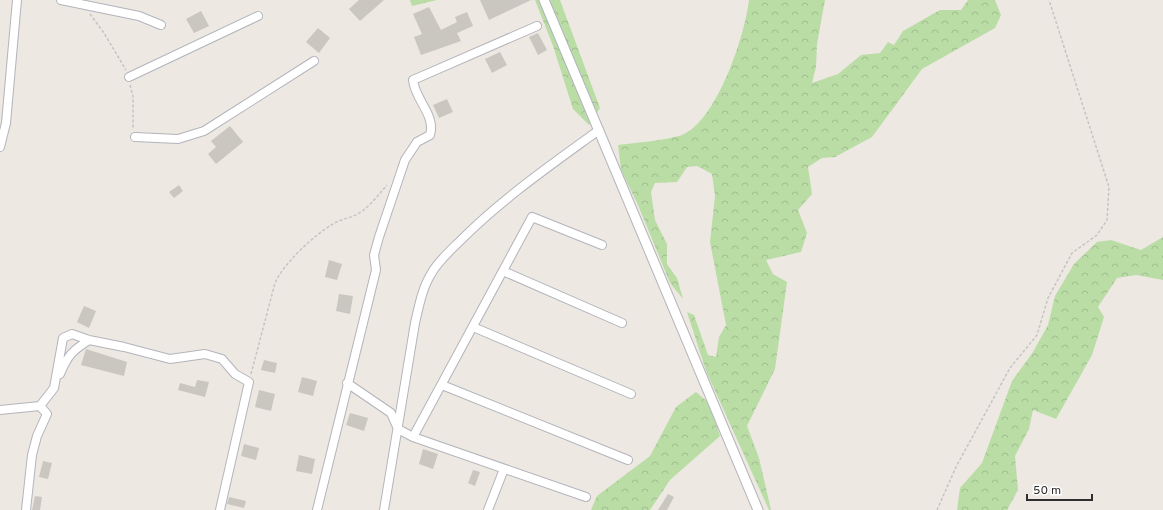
<svg xmlns="http://www.w3.org/2000/svg" width="1163" height="510" font-family="Overpass,sans-serif">
	<style>
		.forest { fill: url(#forest-crowns) }
		.building { fill: #cac6c0 }
		.lines { fill: none; stroke-linecap: round; stroke-linejoin: round }
		.minor-casing { stroke: #b3b4bc; stroke-width: 10 }
		.tertiary-casing { stroke: #b3b4bc; stroke-width: 11 }
		.path { stroke: #c4c4c4; stroke-width: 1.5; stroke-dasharray: 3 2; stroke-linecap: butt }
		.minor { stroke: #fff; stroke-width: 8 }
		.tertiary { stroke: #fff; stroke-width: 9 }
	</style>
	<defs>
		<pattern id="forest-crowns" width="20" height="18" patternUnits="userSpaceOnUse"><rect width="20" height="18" fill="#badda6"/><path d="M2 6a3 3 0 1 1 6 0M12 15a3 3 0 1 1 6 0" fill="none" stroke="#a0be8f"/></pattern>
	</defs>
	<rect width="100%" height="100%" fill="#ede8e2"/>
	<path class="forest" d="M410,0H437L412,6Z
		M535,0H560L600,108L589,125L573,109L553,46Z
		M749,0H825L817,44L816,67L812,83L838,74L861,55L880,53L888,42L894,45L903,31L940,10H961L968,0H995L1001,15L995,28L922,69L872,137L835,157L822,158L808,167L812,194L798,210L807,233L801,252L766,260L773,274L787,282L775,369L747,426L759,458L771,510H769L706,371L687,312L694,315L708,355L716,357L719,337L726,325L710,242L715,196L712,174L697,166L687,167L677,182L655,183L651,192L655,220L667,244V264L677,278L683,299L670,283L638,205L621,170L618,145C635,143 667,140 682,135C717,121 745,35 749,0Z
		M1163,237V280L1136,275L1117,278L1098,307L1104,317L1092,355L1056,419L1033,410L1029,429L1015,456L1018,490L1007,510H957L960,488L982,463L1012,381L1033,352L1048,325L1055,296L1074,264L1097,242L1111,240L1141,250Z
		M696,392L709,403L720,436L670,480L650,510H591L597,496L650,456L676,407Z"/>
	<path class="building" d="M359,0H384L360,21L349,9Z
		M480,0H531L489,20Z
		M429,7L441,30L457,22L455,17L467,12L473,26L457,33L461,41L421,55L414,37L422,34L413,14Z
		M201,11L209,26L194,33L186,19Z
		M318,28L330,38L319,53L306,42Z
		M538,33L547,50L538,55L529,37Z
		M500,52L507,65L492,73L485,59Z
		M447,99L453,112L439,118L433,105Z
		M230,126L243,142L216,164L208,154L216,147L211,141Z
		M179,185L183,191L174,198L169,192Z
		M329,260L342,264L337,280L325,277Z
		M339,294L353,296L350,314L336,311Z
		M84,306L96,311L89,328L77,322Z
		M86,349L127,362L124,376L81,365Z
		M264,360L277,363L275,373L261,370Z
		M302,377L317,381L313,396L298,392Z
		M197,380L209,382L205,397L178,390L180,383L195,387Z
		M259,390L275,394L271,411L255,407Z
		M350,413L368,418L364,431L346,425Z
		M244,444L259,448L256,460L241,456Z
		M423,449L438,454L433,469L419,464Z
		M299,455L315,459L312,474L296,471Z
		M43,461L52,463L48,479L39,477Z
		M473,470L480,472L475,486L468,483Z
		M668,494L674,497L667,510H658Z
		M35,496L42,497L40,510H32Z
		M229,497L246,501L244,508L227,504Z"/>
	<g class="lines">
		<defs>
			<path id="minor" d="M61,0L139,16L161,25
				M129,77L258,16
				M135,137L178,139L204,131L314,61
				M0,147L6,123L17,0
				M503,271L622,323
				M473,327L631,394
				M60,374C68,355 72,351 89,340
				M347,383L391,413L398,429L413,437L586,497
				M442,385L628,460
				M0,410L40,406L54,388L63,338L72,334L89,340L124,347L170,359L205,354L222,359L235,374L249,382L220,510
				M413,437L532,217L602,245
				M26,510L32,455L37,436L47,414L40,406
				M317,510L376,270L374,255L379,237L405,160L417,142L430,135C436,115 415,100 413,80L537,26
				M384,510L415,323C419,306 422,289 431,274C438,261 451,250 461,240C503,198 551,165 599,130
				M488,510L504,469"/>
			<path id="tertiary" d="M544,0L758,510"/>
		</defs>
		<use href="#minor" class="minor-casing"/>
		<use href="#tertiary" class="tertiary-casing"/>
		<path class="path" d="M90,14L104,33L126,70
			M130,85L133,96V129
			M251,374L275,283C284,263 314,235 333,224C344,217 354,219 366,208C374,201 380,193 387,185
			M937,510L956,467L1010,368L1037,335L1048,298L1072,253L1097,235L1107,220L1109,187L1049,0"/>
		<use href="#minor" class="minor"/>
		<use href="#tertiary" class="tertiary"/>
	</g>
	<path d="M1027 494v6h65v-6" fill="none" stroke="#2e2e2e" stroke-width="2"/>
	<text x="1033" y="494" font-size="12" fill="#2e2e2e" stroke="#ffffff" stroke-width="3" paint-order="stroke">50 m</text>
</svg>
